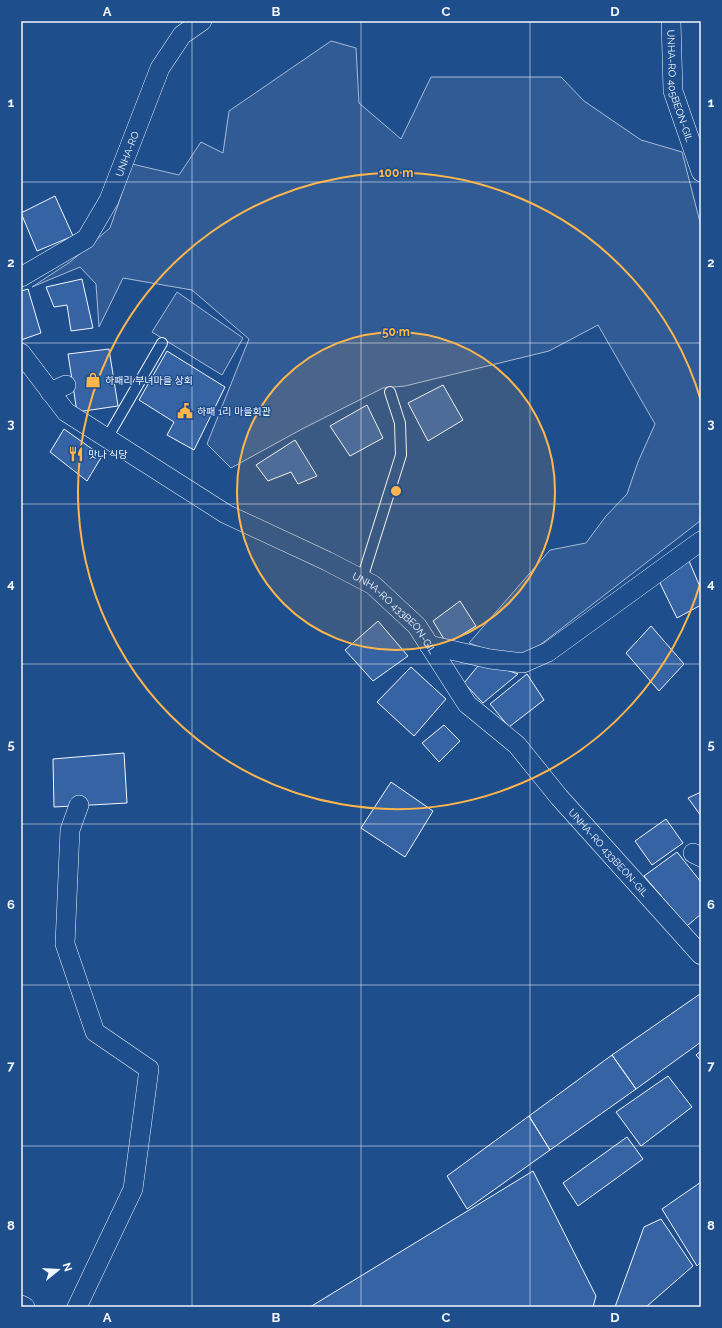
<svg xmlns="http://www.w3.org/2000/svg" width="722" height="1328" font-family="Raleway,'Noto Sans KR',sans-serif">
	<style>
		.green { fill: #305b95; stroke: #a8bbd7 }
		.building { fill: #3563a3; stroke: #f2f6ff }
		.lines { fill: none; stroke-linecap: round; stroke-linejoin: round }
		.lane-casing { stroke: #f2f6ff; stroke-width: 12 }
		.street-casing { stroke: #f2f6ff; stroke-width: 20 }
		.lane { stroke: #1f4e8c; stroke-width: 10 }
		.street { stroke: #1f4e8c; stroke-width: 19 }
		.grid { fill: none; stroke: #f2f6ff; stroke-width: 1; stroke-opacity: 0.55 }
		.ring { fill: none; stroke: #ffb74d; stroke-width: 2 }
		.labels { text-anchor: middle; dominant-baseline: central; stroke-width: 3; stroke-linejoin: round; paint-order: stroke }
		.street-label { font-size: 10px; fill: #f2f6ff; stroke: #1f4e8c }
		.poi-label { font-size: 10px; fill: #f2f6ff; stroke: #1f4e8c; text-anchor: start }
		.centre { fill: #ffb74d; stroke: #1f4e8c; stroke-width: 2 }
		.ring-label { font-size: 12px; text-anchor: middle; font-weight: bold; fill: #ffb74d; stroke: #1f4e8c; stroke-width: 3; stroke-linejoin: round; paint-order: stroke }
		.neatline { fill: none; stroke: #f2f6ff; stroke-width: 1.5 }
		.grid-label { font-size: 13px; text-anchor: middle; font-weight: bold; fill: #f2f6ff }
	</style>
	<rect width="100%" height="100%" fill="#1f4e8c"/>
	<path class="green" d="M331,41L356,48L359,103L401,139L431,77H561L584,101L641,140L682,152L701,226V503L700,521L540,645L522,655L490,651L469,643L550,550L586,543L606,516L627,494L638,462L655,424L598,325L549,351L405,386L383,388L302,429L231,468L207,444L249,339L192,290L123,278L99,327L96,284L80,267L32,287L70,262L110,228L132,164L179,175L201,142L223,153L229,111Z
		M177,292L243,338L222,375L152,332Z"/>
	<path class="building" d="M55,196L73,236L37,251L21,213Z
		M82,279L93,328L71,331L67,305L54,307L46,287Z
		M28,289L41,333L21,340V291Z
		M109,349L118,406L77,412L68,354Z
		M167,351L225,387L194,450L167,435L174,422L139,400Z
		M443,385L463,420L428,441L408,403Z
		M367,405L383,438L350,456L330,426Z
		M64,429L102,456L87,481L50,452Z
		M295,440L317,476L298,484L291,472L268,481L256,465Z
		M689,561L701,589V605L677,618L658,579Z
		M460,601L476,626L447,644L433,621Z
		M378,621L408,656L373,681L345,650Z
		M651,626L684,664L659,691L626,653Z
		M482,661L518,674L483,703L464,683Z
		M411,667L446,699L414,736L377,702Z
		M527,674L544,700L509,727L490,704Z
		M444,725L460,741L439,762L422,743Z
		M124,753L127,803L54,807L53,759Z
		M391,782L433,811L405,857L361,828Z
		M701,792V816L688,798Z
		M666,819L683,843L652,865L635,841Z
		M677,852L701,882V914L687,926L644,876Z
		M700,994L701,996V1042L636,1089L612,1055Z
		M701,1051V1061L696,1055Z
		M612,1055L636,1089L550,1150L529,1116Z
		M668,1076L692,1107L641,1146L616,1112Z
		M529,1116L550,1150L467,1209L447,1176Z
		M627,1137L643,1159L578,1206L563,1183Z
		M533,1171L596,1296L593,1307H310Z
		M701,1182V1262L697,1266L662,1209Z
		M661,1219L693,1266L646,1307H615L644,1227Z"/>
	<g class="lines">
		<defs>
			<path id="lane" d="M107,438L162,343
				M362,579L401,455L400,423L390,392"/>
			<g id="street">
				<path id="s1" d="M671,21L673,91L701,172"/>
				<path id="s2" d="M21,277L86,239L109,200L160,68L182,35L202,21"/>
				<path id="s3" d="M21,353L66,412L226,514L327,561L373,585L417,626L467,704L517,745L559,797L701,955"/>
				<path d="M50,392L66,385"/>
				<path d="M429,645L490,659L523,663L548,652L701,541"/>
				<path d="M693,853L701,857"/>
				<path d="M21,1305L25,1307"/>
				<path d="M77,1307L133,1189L149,1069L95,1032L65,944L70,830L79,805"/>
			</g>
		</defs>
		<use href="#lane" class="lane-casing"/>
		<use href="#street" class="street-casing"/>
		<use href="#lane" class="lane"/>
		<use href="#street" class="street"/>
	</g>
	<path class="grid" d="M192,21V1307M361,21V1307M530,21V1307M21,182H701M21,343H701M21,504H701M21,664H701M21,824H701M21,985H701M21,1146H701"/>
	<circle cx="396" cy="491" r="159" fill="#ffb74d" fill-opacity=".12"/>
	<g class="ring">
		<circle cx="396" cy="491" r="159"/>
		<path d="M701 581A318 318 0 1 1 701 401"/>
	</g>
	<defs>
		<symbol id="shop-bare" viewBox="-9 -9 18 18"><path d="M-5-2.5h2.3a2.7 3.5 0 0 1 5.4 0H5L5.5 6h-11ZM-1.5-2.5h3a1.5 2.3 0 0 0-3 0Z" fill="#ffb74d" stroke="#1f4e8c" stroke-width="2.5" paint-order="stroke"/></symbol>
		<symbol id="civic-bare" viewBox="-9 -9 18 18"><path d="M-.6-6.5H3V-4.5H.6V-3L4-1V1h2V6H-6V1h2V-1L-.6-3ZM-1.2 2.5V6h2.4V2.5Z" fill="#ffb74d" stroke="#1f4e8c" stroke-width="2.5" paint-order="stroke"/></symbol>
		<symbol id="restaurant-bare" viewBox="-9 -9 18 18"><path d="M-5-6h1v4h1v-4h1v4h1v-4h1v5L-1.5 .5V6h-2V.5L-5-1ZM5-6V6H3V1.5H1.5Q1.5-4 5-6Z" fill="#ffb74d" stroke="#1f4e8c" stroke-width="2.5" paint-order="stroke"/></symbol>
	</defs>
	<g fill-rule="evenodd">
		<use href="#shop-bare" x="82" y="369" width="22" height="22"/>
		<use href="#civic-bare" x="174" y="400" width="22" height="22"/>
		<use href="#restaurant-bare" x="65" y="443" width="22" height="22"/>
	</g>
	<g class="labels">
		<g class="street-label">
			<text stroke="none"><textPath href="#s1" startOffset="66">UNHA-RO 405BEON-GIL</textPath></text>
			<text stroke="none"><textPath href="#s2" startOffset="170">UNHA-RO</textPath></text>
			<text stroke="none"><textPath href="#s3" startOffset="462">UNHA-RO 433BEON-GIL</textPath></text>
			<text stroke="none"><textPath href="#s3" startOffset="786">UNHA-RO 433BEON-GIL</textPath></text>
		</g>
		<g class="poi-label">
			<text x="105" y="380">하패리 부녀마을 상회</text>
			<text x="197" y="411">하패 1리 마을회관</text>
			<text x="88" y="454">맛나 식당</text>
		</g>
	</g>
	<circle cx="396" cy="491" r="6" class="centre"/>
	<g class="ring-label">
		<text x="396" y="177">100 m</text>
		<text x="396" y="336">50 m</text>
	</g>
	<rect width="722" height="1328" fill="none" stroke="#1f4e8c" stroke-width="44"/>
	<g transform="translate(58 1270) rotate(72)" stroke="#1f4e8c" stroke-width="3" paint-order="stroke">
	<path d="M0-3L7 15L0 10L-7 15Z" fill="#f2f6ff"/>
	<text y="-6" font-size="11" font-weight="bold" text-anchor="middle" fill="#f2f6ff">N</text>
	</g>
	<rect x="22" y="22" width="678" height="1284" class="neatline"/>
	<g class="grid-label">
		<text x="107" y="16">A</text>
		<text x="276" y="16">B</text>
		<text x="446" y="16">C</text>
		<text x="615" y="16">D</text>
		<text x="11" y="107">1</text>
		<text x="711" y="107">1</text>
		<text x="11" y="267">2</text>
		<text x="711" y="267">2</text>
		<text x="11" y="428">3</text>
		<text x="711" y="428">3</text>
		<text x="11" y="588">4</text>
		<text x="711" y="588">4</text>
		<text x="11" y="749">5</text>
		<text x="711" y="749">5</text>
		<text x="11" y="909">6</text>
		<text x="711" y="909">6</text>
		<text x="11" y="1070">7</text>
		<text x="711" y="1070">7</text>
		<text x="11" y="1230">8</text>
		<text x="711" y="1230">8</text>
		<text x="107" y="1322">A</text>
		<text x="276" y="1322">B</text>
		<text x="446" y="1322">C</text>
		<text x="615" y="1322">D</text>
	</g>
</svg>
